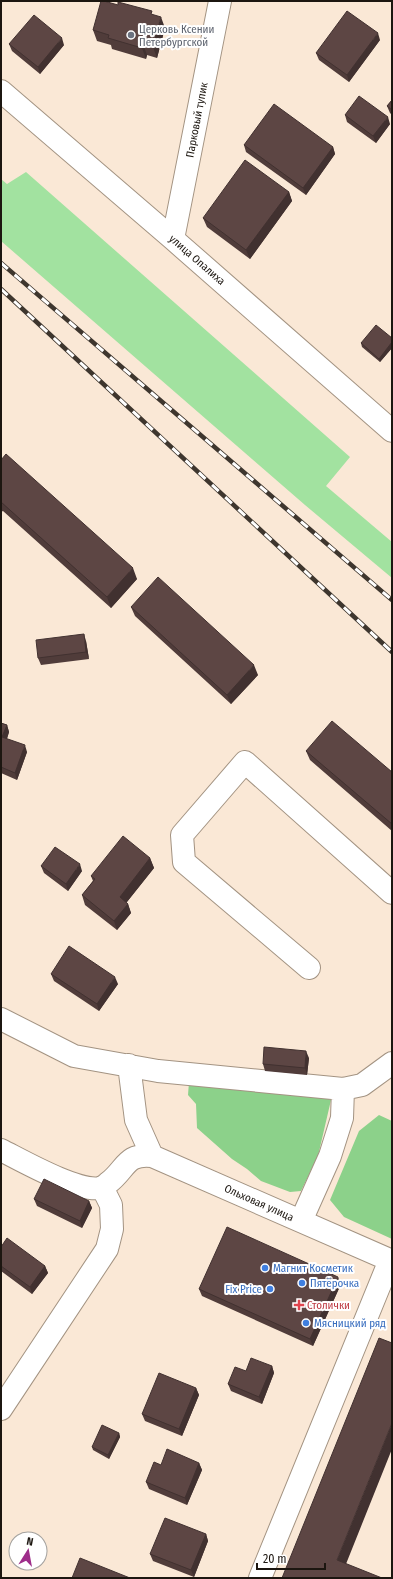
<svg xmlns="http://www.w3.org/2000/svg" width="393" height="1579" font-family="'Fira Sans Condensed',sans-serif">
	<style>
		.green { fill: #a2e2a0 }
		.forest { fill: #8cd18a }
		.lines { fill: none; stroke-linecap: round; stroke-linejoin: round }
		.minor-casing { stroke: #a39382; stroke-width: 24 }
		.minor { stroke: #fff; stroke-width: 22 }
		.rail-casing { stroke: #3e362e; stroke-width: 4.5 }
		.rail { stroke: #fff; stroke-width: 3; stroke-dasharray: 9; stroke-linecap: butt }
		.wall { fill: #503c3a }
		.shaded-wall { fill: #413130 }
		.building { fill: #5d4644; stroke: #413130 }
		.worship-dot { fill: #6b7280; stroke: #fff; stroke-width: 1.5 }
		.shop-dot { fill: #3f7fe0; stroke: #fff; stroke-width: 1.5 }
		.health-dot { fill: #e0444e; stroke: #fff; stroke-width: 1.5 }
		.labels { text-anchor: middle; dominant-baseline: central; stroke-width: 4; stroke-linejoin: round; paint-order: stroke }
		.worship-label { font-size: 11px; fill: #5b616d; stroke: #fff; text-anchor: start }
		.street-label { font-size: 11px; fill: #1c1610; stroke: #fff }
		.shop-label { font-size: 11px; fill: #366cbe; stroke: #fff; text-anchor: start }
		.health-label { font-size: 11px; fill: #be3a42; stroke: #fff; text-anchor: start }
	</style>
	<rect width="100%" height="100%" fill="#fae8d6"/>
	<path class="green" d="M26,172L350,457L326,486L392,542V578L305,505L1,241V179L7,184Z"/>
	<path class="forest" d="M189,1082L313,1091L331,1100L318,1156L301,1191L290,1192L261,1181L247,1169L232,1159L197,1128L196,1104L188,1095Z
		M379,1115L392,1121V1239L344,1217L330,1200L359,1131Z"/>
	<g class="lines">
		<defs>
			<path id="minor" d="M1,91L173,239L392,431
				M173,239L220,1
				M309,968L184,862L182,835L245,762L392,893
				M1,1019L74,1056L158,1071L343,1089L362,1085L392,1063
				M129,1065L136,1120L152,1156
				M1,1150C23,1161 77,1192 100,1188C103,1187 106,1185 108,1183C126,1170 125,1153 152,1156L392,1261
				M301,1221L330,1156L342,1118L343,1089
				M1,1409L107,1249L112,1229L111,1205L102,1187
				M260,1578L390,1260"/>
		</defs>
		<use href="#minor" class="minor-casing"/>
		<use href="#minor" class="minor"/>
		<defs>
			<path id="rail" d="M1,263L392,600
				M1,289L392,652"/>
		</defs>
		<use href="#rail" class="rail-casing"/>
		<use href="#rail" class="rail"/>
	</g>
	<path class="wall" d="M153,15L165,28L157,58L147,55L146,59L112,49L111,45L97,41L93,30Z
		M380,40L349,82L319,60L316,53Z
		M9,44L64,45L40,74L12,51Z
		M392,100V115L390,113L387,106Z
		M345,115L390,124L376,143L347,122Z
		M244,145L333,147L335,154L306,195L246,152Z
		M289,192L292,201L250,259L207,227L203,218Z
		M392,338V348L380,362L362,347L361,343Z
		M1,460L137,579L111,608L3,511L1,512Z
		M131,607L258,675L231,704L135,616Z
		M86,641L89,659L41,665L38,658Z
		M1,723L7,725L9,732L7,739L27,752L17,780L1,773Z
		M306,751L392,772V831L310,760Z
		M150,858L154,868L126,903L128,904L131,913L117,930L85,905L82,895L93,881L91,876Z
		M41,866L82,871L68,891L44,873Z
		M51,974L118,984L99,1011L54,981Z
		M309,1058L307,1075L265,1071L263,1064Z
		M34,1199L89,1201L92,1208L82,1228L37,1206Z
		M1,1247L45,1266L48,1273L32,1294L1,1271Z
		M341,1284L313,1346L202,1296L199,1289Z
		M272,1366L274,1373L262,1404L231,1391L228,1384L246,1371Z
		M196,1388L199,1395L182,1436L145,1421L142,1414Z
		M119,1433L120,1437L109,1459L93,1450L92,1447Z
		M199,1463L202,1470L187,1505L149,1489L146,1482L161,1465Z
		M206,1534L208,1541L194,1577L153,1561L150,1554Z"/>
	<path class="shaded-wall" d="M161,17L165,28L157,58L153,47Z
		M378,33L380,40L349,82L347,75Z
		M62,38L64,45L40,74L38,67Z
		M143,44L147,55L146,59L142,48Z
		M388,117L390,124L376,143L373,136Z
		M333,147L335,154L306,195L303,188Z
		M289,192L292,201L250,259L246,250Z
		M392,342V348L380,362L379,359Z
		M133,568L137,579L111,608L107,597Z
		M84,634L86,641L89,659L86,652Z
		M254,665L258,675L231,704L227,695Z
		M7,725L9,732L5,744L2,737Z
		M25,745L27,752L17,780L15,773Z
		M150,858L154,868L123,907L120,897Z
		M80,864L82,871L68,891L66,884Z
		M128,904L131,913L117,930L114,921Z
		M115,977L118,984L99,1011L97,1004Z
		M306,1051L309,1058L307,1075L305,1068Z
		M89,1201L92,1208L82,1228L80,1221Z
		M45,1266L48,1273L32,1294L30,1287Z
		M338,1277L341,1284L313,1346L310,1339Z
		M272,1366L274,1373L262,1404L259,1397Z
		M196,1388L199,1395L182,1436L179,1429Z
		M392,1423V1449L342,1574L337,1560Z
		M119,1433L120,1437L109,1459L108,1455Z
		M199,1463L202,1470L187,1505L185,1498Z
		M206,1534L208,1541L194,1577L191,1570Z"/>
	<path class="building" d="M101,1H104L118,5V2L152,11L151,14L161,17L153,47L143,44L142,48L108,38L109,35L93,30Z
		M347,11L378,33L347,75L316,53Z
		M34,15L62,38L38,67L9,44Z
		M359,96L388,117L373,136L345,115Z
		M392,100V110L387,106Z
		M274,104L333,147L303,188L244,145Z
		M245,160L289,192L246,250L203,218Z
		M376,325L392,338V342L379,359L361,343Z
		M6,454L133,568L107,597L1,502V460Z
		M158,577L254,665L227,695L131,607Z
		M84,634L86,652L38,658L36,640Z
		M332,721L392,772V824L306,751Z
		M1,723L7,725L2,737L25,745L15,773L1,767Z
		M123,836L150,858L120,897L128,904L114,921L82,895L95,879L91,876Z
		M55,847L80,864L66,884L41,866Z
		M69,946L115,977L97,1004L51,974Z
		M264,1047L306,1051L305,1068L263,1064Z
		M44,1179L89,1201L80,1221L34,1199Z
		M227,1227L338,1277L310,1339L199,1289Z
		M7,1238L45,1266L30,1287L1,1266V1247Z
		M379,1338L392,1343V1423L337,1560L382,1578H282Z
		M251,1358L272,1366L259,1397L228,1384L235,1367L246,1371Z
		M159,1373L196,1388L179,1429L142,1414Z
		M102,1425L119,1433L108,1455L92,1447Z
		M167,1449L199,1463L185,1498L146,1482L154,1462L161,1465Z
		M165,1518L206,1534L191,1570L150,1554Z
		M80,1558L130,1578H72Z"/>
	<circle class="worship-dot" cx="131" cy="35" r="4"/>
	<g class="shop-dot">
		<circle cx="265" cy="1268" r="4"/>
		<circle cx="302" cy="1283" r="4"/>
		<circle cx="270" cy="1289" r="4"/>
		<circle cx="306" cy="1323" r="4"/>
	</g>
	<path class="health-dot" d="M297 1299h4v4h4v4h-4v4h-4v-4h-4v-4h4z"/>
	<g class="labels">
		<g class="worship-label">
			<text x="139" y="29">Церковь Ксении<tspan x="139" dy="13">Петербургской</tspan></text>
		</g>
		<g class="street-label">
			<text transform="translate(197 120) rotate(-79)">Парковый тупик</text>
			<text transform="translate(197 260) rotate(41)">улица Опалиха</text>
			<text transform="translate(259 1203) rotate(24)">Ольховая улица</text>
		</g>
		<g class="shop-label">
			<text x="273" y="1268">Магнит Косметик</text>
			<text x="310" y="1283">Пятёрочка</text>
			<text x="262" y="1289" text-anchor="end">Fix Price</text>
			<text x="314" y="1323">Мясницкий ряд</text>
		</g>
		<g class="health-label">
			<text x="307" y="1305">Столички</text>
		</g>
	</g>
	<rect width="393" height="1579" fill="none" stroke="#1c1610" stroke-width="4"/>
	<g transform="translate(28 1551) rotate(11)"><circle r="19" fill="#ffffff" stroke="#a4a29f"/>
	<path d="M0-3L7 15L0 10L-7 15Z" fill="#9e2d8a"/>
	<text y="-6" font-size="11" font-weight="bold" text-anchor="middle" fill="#1c1610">N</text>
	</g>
	<path d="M257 1563v6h68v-6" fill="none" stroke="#1c1610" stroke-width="2"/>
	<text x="263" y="1563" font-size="12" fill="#1c1610" stroke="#ffffff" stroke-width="3" paint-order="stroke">20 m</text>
</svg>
